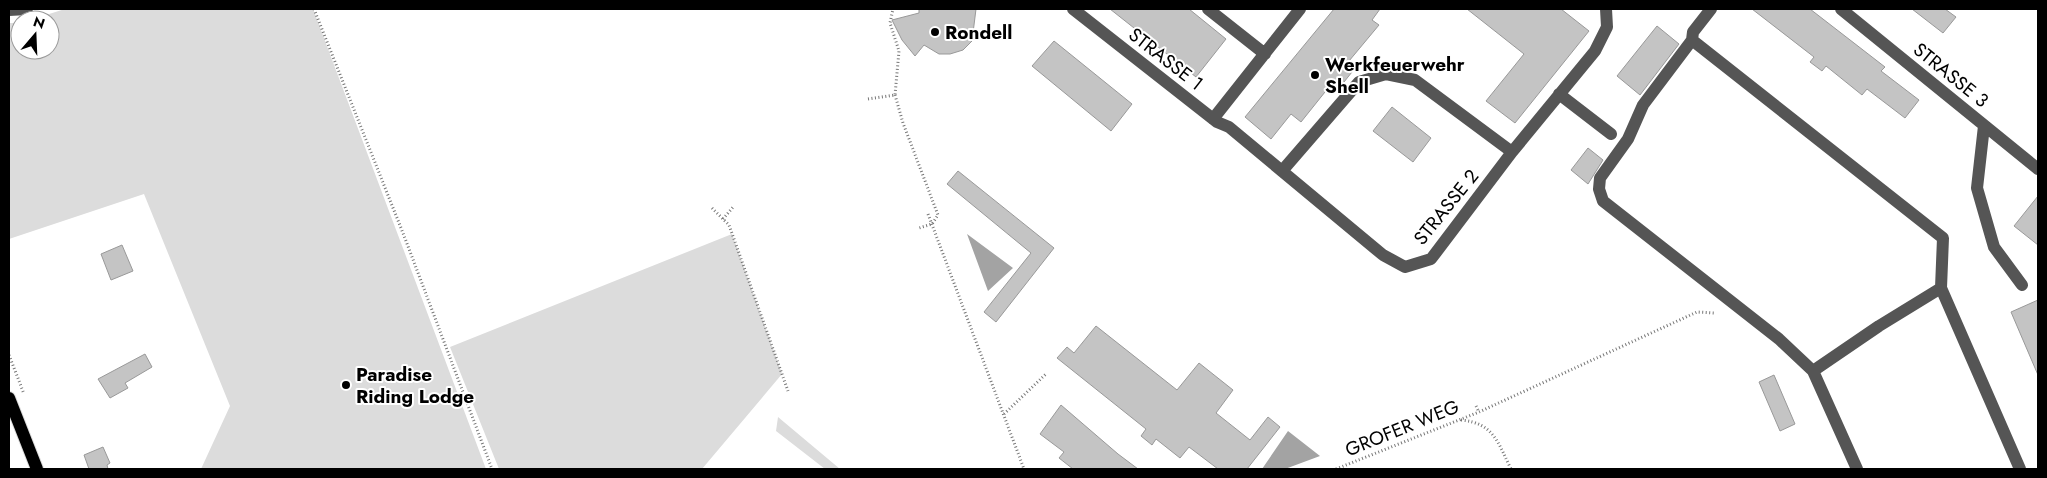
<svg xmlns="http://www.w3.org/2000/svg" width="2047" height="478" font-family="Jost,sans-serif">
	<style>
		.green { fill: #dcdcdc }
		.water { fill: #a3a3a3 }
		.building { fill: #c4c4c4; stroke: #999 }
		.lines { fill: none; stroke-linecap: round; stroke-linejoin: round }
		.major-casing { stroke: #dbdbdb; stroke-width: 14 }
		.path { stroke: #777; stroke-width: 3; stroke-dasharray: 1 2.5; stroke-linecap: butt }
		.minor { stroke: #555; stroke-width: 12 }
		.major { stroke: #000; stroke-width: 12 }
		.poi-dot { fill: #000; stroke: #fff; stroke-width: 2 }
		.labels { text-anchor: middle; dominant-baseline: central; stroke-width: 4; stroke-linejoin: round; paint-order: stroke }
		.poi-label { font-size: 19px; font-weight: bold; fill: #000; stroke: #fff; text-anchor: start }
		.street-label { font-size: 19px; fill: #000; stroke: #fff }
	</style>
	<rect width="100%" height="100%" fill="#fff"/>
	<path class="green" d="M65,9H313L486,469H201L230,406L144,194L9,239V23H20V50H50V20H30Z
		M732,234L782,374L702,469H499L450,347Z
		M778,417L840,469H825L776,431Z"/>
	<path class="water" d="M967,234L1013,268L988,291Z
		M1288,431L1320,456L1285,469H1262Z"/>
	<path class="building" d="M919,9H976L972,41L963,50L950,54H939L924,45L915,56L902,40L892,20L919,13Z
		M1110,9H1189L1226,39L1196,77Z
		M1334,9H1380L1372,20L1379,25L1349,61L1356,67L1340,87L1333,82L1301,122L1291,114L1271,139L1245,117Z
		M1467,9H1561L1589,31L1515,123L1486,101L1524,54Z
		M1752,9H1810L1885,67L1881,71L1919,100L1905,118L1867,89L1862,95L1826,66L1822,71L1810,62L1814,57Z
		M1912,9H1945L1956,17L1943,33Z
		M1657,26L1679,44L1640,95L1617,76Z
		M1054,41L1132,104L1111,131L1032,66Z
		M1392,107L1431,138L1413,162L1373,131Z
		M1588,148L1603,160L1588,184L1571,170Z
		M958,171L1054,248L996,322L984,312L1031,253L947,184Z
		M2038,196V245L2014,226Z
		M122,245L133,271L111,280L101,254Z
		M2038,300V375L2011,312Z
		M1096,326L1177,390L1199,363L1233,390L1216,413L1250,440L1268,417L1280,427L1247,469H1218L1189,447L1180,458L1156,439L1152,445L1141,436L1146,429L1057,358L1067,347L1074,353Z
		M145,354L152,367L125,383L128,388L110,398L98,379Z
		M1774,375L1795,424L1780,431L1759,382Z
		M1061,405L1118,454L1138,469H1073L1059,458L1064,452L1040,434Z
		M103,447L110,463L107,465L108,469H89L84,455Z"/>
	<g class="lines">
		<defs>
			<path id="major" d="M9,398L37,469"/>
		</defs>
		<use href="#major" class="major-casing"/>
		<path class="path" d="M314,9L403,233L492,469
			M895,95L903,123L938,215L932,224L919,228
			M868,99L895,95L899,51L890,23L893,9
			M712,208L729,225L788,391
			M928,214L1024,469
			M723,219L734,206
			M9,355L24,394
			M1476,406L1479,412
			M1004,414L1047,373
			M1461,420C1494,423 1498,443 1511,469
			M1336,469L1479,412L1697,312L1714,313"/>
		<path class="minor" d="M1073,9L1217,122L1229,127L1383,255L1405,267L1431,259L1512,152L1595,51L1607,27L1606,9
			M1208,9L1265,54
			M1711,9L1693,32L1692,40L1943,238L1941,288
			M1841,9L2038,169
			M9,10L27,9
			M1692,40L1643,105L1628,139L1600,178L1599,189L1603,201L1779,339L1813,371
			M1559,94L1611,134
			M1213,119L1300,9
			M1984,126L1977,188L1994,247L2022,285
			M1282,171L1359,82L1386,74L1415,80L1512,152
			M1857,469L1813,371L1879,326L1941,288L2020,469"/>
		<use href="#major" class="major"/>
	</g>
	<g class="poi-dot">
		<circle cx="935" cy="32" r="5"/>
		<circle cx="1315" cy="75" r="5"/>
		<circle cx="346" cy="385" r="5"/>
	</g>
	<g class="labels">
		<g class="poi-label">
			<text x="945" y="32">Rondell</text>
			<text x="1325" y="64">Werkfeuerwehr<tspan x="1325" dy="22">Shell</tspan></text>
			<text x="356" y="374">Paradise<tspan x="356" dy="22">Riding Lodge</tspan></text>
		</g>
		<g class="street-label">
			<text transform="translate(1166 59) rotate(38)">STRASSE 1</text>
			<text transform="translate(1951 75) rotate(39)">STRASSE 3</text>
			<text transform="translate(1446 207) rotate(-51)">STRASSE 2</text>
			<text transform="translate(1402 428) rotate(-22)">GROFER WEG</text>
		</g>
	</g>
	<rect width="2047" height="478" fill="none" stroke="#000000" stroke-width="20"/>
	<g transform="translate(35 35) rotate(19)"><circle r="24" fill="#ffffff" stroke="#999999"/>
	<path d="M0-4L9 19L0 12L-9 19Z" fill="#000000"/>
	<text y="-8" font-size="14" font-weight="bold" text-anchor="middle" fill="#000000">N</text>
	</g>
</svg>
